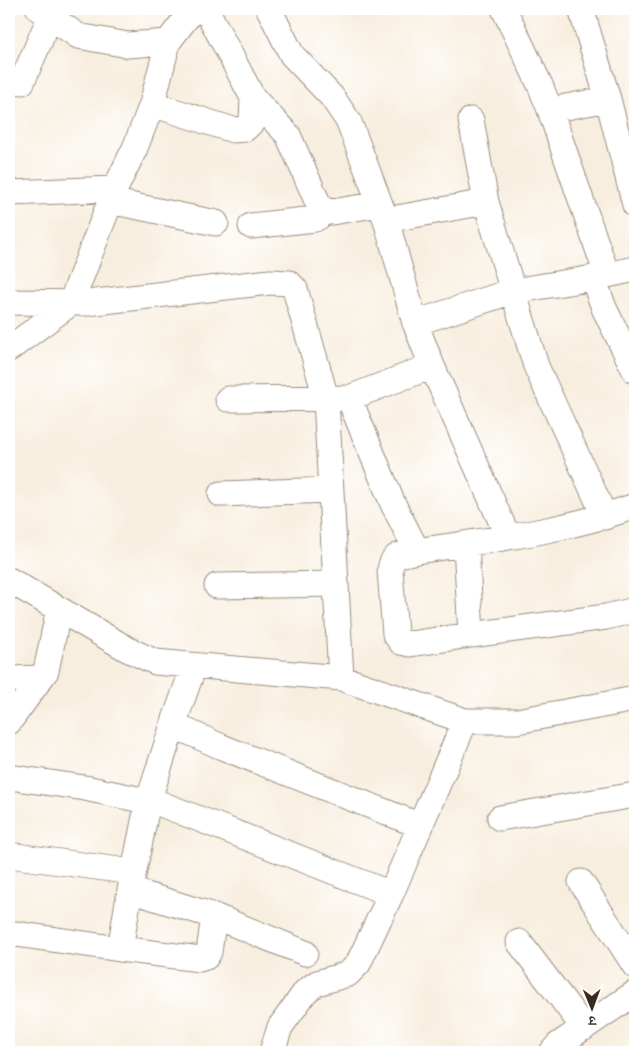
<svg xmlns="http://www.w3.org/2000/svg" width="644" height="1061" font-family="'Libre Bodoni','Noto Serif Devanagari',serif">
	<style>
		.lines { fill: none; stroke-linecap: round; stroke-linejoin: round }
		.minor-casing { stroke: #9a8c7e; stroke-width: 27 }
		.minor { stroke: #fff; stroke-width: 25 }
	</style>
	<rect width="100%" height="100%" fill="#fff"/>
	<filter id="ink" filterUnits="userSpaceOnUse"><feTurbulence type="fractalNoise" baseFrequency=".02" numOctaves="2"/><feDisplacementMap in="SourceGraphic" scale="10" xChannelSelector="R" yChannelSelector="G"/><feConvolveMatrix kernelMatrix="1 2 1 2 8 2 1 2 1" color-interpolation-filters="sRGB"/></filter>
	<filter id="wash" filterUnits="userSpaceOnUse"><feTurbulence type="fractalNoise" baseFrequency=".0096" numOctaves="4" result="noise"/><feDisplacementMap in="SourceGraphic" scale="20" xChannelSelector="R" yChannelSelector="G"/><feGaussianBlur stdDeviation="1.12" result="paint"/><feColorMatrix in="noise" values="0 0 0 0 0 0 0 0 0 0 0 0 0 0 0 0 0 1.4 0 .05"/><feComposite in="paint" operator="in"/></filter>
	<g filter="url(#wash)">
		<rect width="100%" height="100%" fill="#f8eedf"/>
	</g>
	<g filter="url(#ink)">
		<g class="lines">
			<defs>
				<path id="minor" d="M39,9L78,36L128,45L168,42
					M269,9L292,55L332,97L349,122L386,220L415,323
					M504,9L540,85L550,110L607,275
					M581,9L608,99L635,205
					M22,82L50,17
					M253,98L288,135L318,203L323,210L332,212L380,204
					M152,104L233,130L245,129L252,122L253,98L206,9
					M550,110L608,99
					M471,120L486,202
					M9,193L115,189
					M110,201L216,223
					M251,226L315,219L320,216L323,210
					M635,269L593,278L604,308L635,371
					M593,278L513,291L536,366L605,517
					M9,302L87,303L270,282L289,283L295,289L326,398L341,678
					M9,349L71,303L115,189L135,148L152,104L168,42L187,17L198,9
					M432,366L508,537
					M349,398L432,366L415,323L513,291L486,202L386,220
					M228,399L349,398L393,504L417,551C490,540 566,531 635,506
					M221,494L331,490
					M466,544L471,635L606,617L635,610
					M417,551C402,555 392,553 390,570L395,634L401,642L410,644L471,635
					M9,580L127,649L155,662L341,678L465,721H517L635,699
					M217,586L336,584
					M194,666L173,725L222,747L421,826
					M9,679L40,678
					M9,722L46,671L59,609
					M173,725L148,802L130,890L214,916L305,953
					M9,777L85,788L161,804L391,894L358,964L348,974L317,983L306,991L280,1027L272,1052
					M500,818L635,795
					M9,855L133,872
					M581,882L635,966
					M130,890L120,949L200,959L206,957L209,952L214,916
					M391,894L465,721
					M9,933L120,949
					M519,942L584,1028
					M552,1052L558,1045L635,993"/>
			</defs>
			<use href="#minor" class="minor-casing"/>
			<use href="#minor" class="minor"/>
		</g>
	</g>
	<rect width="644" height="1061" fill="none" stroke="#fff" stroke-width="30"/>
	<g transform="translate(592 1008) rotate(179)" stroke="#ffffff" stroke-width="4" paint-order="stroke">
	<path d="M0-4L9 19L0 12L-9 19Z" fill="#3b2a1e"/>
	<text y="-8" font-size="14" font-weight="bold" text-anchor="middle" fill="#3b2a1e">उ</text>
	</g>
</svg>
